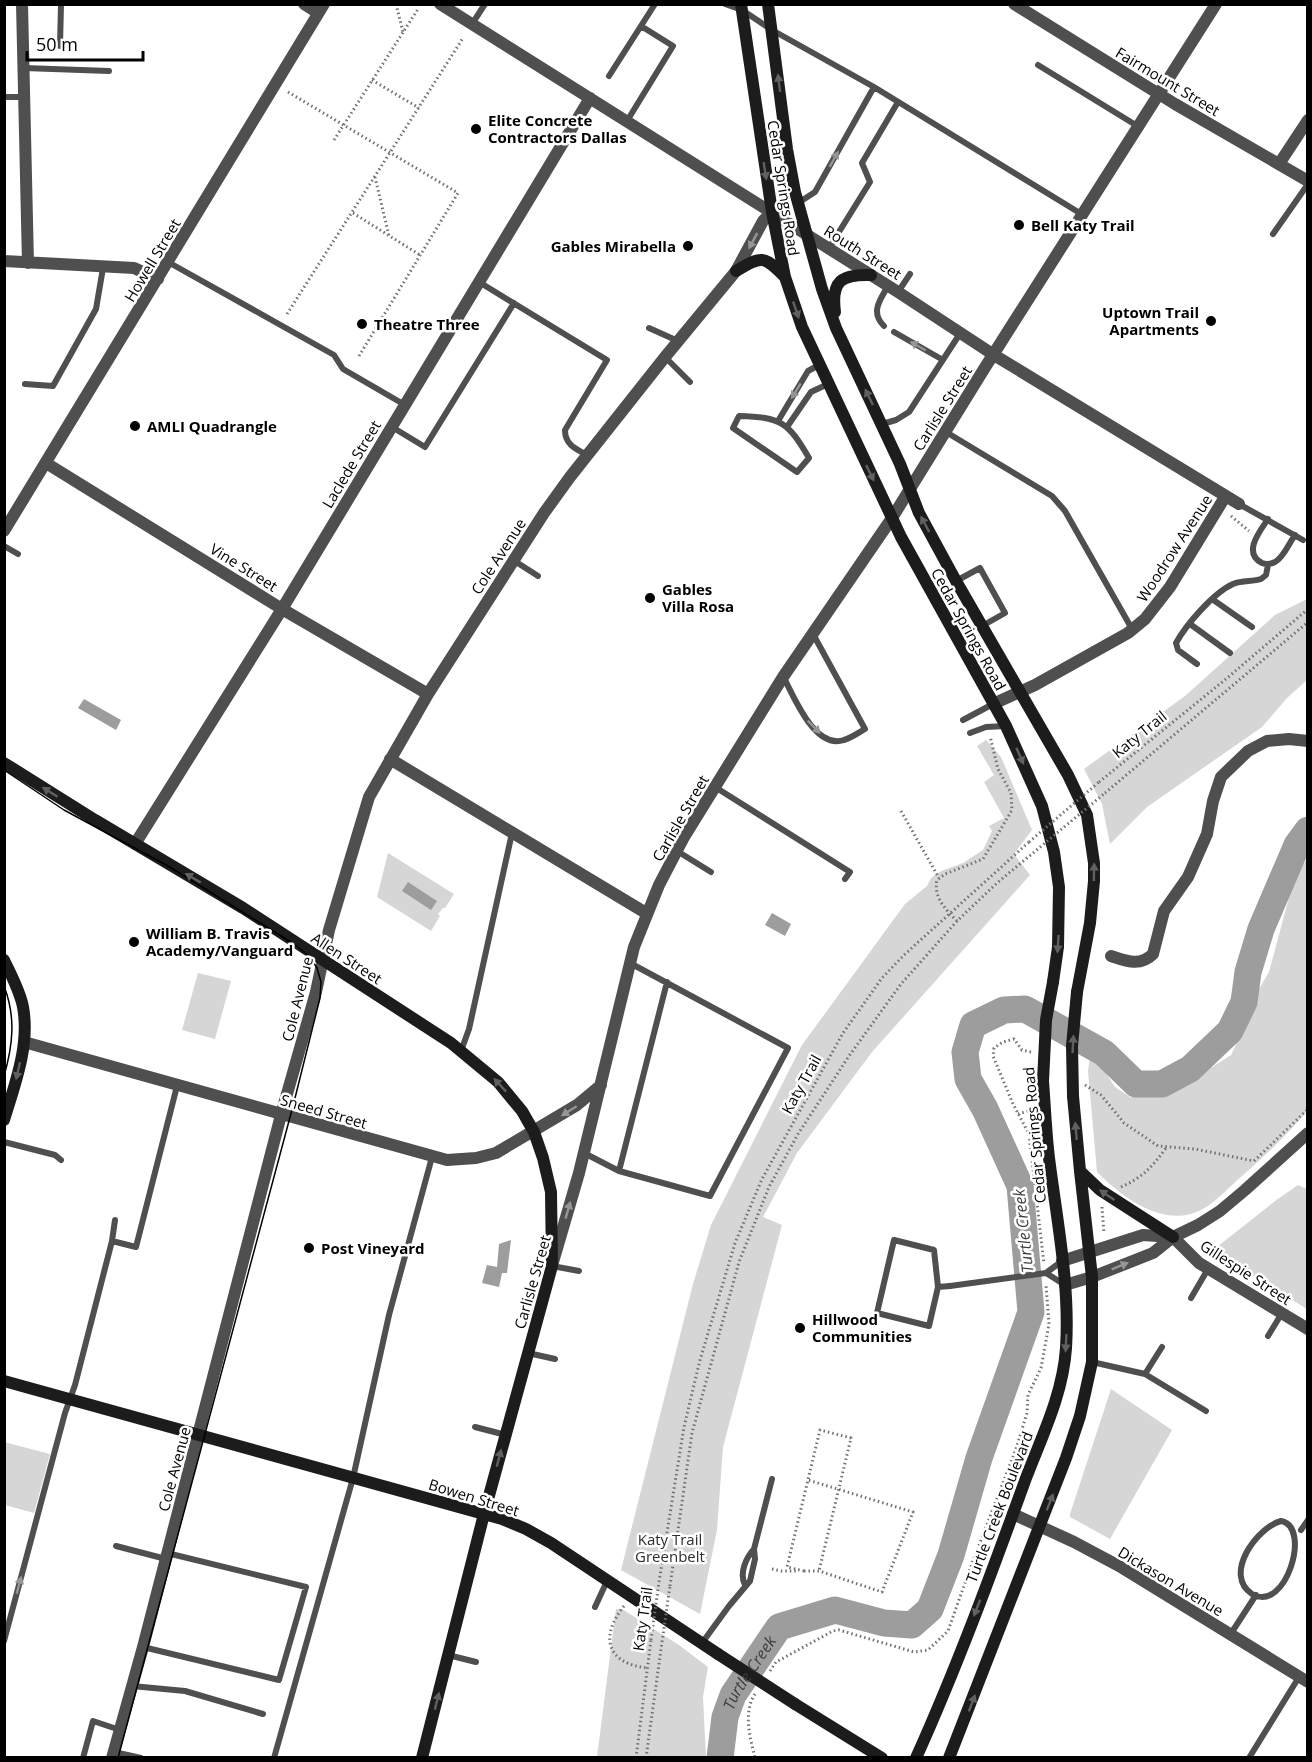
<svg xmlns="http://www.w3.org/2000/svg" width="1312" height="1762" font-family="'Open Sans',sans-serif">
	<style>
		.green { fill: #d6d6d6 }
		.water { fill: #9d9d9d }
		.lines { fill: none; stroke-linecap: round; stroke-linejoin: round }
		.river { stroke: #9d9d9d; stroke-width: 27 }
		.path { stroke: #717171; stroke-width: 3; stroke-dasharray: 1.5 3; stroke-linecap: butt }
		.lane { stroke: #4f4f4f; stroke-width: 6 }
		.street { stroke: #4f4f4f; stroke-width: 12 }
		.secondary { stroke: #1c1c1c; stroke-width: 12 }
		.tram { stroke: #000; stroke-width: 1.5 }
		.path-bridge { stroke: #717171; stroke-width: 3; stroke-dasharray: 1.5 3; stroke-linecap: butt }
		.lane-bridge { stroke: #4f4f4f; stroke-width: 6 }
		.secondary-bridge { stroke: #1c1c1c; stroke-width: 12 }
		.oneway { fill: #606060 }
		.oneway2 { fill: #959595 }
		.poi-dot { fill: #000; stroke: #fff; stroke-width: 2 }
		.labels { text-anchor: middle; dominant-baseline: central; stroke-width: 5; stroke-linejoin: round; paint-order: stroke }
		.street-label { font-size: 15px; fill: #000; stroke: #fff }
		.poi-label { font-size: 15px; font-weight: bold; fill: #000; stroke: #fff; text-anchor: start }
		.park-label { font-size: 15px; fill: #2d2d2d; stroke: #fff }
		.water-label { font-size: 16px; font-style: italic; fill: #3e3e3e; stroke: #fff }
	</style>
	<rect width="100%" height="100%" fill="#fff"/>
	<path class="green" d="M1307,599V680L1287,698L1262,727L1147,807L1110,844L1102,804L1084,769L1185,696L1275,615Z
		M986,740L1001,757L1032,830L1014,854L1030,875L872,1052L797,1153L763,1217L782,1225L723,1447L717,1530L700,1614L621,1570L693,1284L711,1225L802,1045L905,904L927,886L931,878L941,871L963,863L983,850L992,831L989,826L1004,818L984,782L994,775L977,746Z
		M388,853L454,894L445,908H443L438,914L440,916L431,931L377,897Z
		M1307,859V1111C1288,1134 1265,1156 1242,1176C1230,1186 1217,1201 1203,1209C1165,1230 1123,1198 1097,1172L1088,1071L1091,1050L1115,1087L1130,1097L1186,1084L1231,1055L1241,1034L1252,1001L1269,972L1295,875Z
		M198,973L231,981L215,1039L182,1030Z
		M1298,1185L1307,1189V1309L1212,1251L1275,1201Z
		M1111,1389L1172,1430L1110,1539L1070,1517V1514Z
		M4,1442L50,1454L34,1513L5,1505Z
		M616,1609H622L679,1645L708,1667L703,1697L706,1757H597Z"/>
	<path class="water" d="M84,699L121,720L116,730L78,708Z
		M408,882L437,901L431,910L402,891Z
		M772,913L791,924L785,936L765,925Z
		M511,1240L507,1273H502L499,1287L482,1283L487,1265L497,1267L499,1244Z"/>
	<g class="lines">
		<path class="river" id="s1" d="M720,1758L725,1717L733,1695L779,1627L835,1610L884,1623L912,1625L930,1609L951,1555L979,1458L1031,1312L1020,1186L985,1109L968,1079L965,1052L973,1025L1004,1010L1025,1009L1104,1053L1136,1084H1162L1190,1069L1230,1031L1244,1002L1248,972L1261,929L1297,845L1308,830"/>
		<path class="path" d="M396,4L403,32
			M372,80L419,108
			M288,92L458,193L359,356
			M334,140L418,9
			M375,177L389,236
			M353,213L420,255
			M287,314L463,38
			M1231,516L1249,531
			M1099,782L1226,679L1308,609
			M1105,793L1308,622
			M901,811L939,878
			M957,921C946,910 933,897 937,880L945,874L983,859L1012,810L1011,793L998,769L990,736
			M1031,1052L1022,1050L1014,1039L1003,1042L994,1048L993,1056L1013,1104L1029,1134L1044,1264
			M1085,1085L1101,1095L1124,1123L1158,1146L1195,1149L1254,1161L1308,1109
			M1018,1114L1032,1110
			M1121,1187C1142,1178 1153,1166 1166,1148
			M1102,1207L1104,1233
			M772,1569L781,1571H797
			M804,1571L787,1567L820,1430L851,1438L819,1571
			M804,1571H819L882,1592L913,1512L808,1480
			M659,1582L684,1427L700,1360L735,1243L762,1179L843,1033L882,978L904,955L1029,842
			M670,1586L692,1433L739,1262L769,1187L798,1134L849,1056L901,984L957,921L997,883L1033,853
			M624,1606C599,1637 607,1664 648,1668
			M770,1671L776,1662L833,1631L839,1630L914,1652L928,1650L948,1631L971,1566L1016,1449L1027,1413L1028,1395L1041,1368L1049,1324L1046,1285
			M755,1694C743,1712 750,1738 755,1758
			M636,1758L651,1640
			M646,1758L662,1642"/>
		<path class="lane" d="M725,4L742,10L772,30L874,87L1083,215
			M472,24L485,4
			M60,46L61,4
			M1038,65L1139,127
			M24,68L109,71
			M609,76L655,4
			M4,97H24
			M627,121L673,46L641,26
			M798,203L815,192L874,87
			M1273,234L1308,184
			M829,248L870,182L862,163L898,102
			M168,262L334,355L343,369L405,405
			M479,282L607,360L565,430C565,445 576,449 587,455
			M898,292L910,274
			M884,326C870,312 880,300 888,286
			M649,328L678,341
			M894,332L943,360
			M665,357L690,382
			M25,384L53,386L96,309L103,268
			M739,416C781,417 788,422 809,458L797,472L733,428Z
			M778,421L808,371L819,365
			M882,424L896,420L909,412L961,332
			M392,427L425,447L514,303
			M787,427L811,392L828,384
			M946,432L1052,496L1065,511L1132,629
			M1239,504L1303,540
			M1268,519C1260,531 1242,553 1262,563C1267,565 1271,564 1275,562C1284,557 1289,543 1295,535
			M4,546L18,554
			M513,560L538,576
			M956,581L980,568L1005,613L982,626
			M1212,599L1252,627
			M1190,624L1230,653
			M1197,664L1178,650L1176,643C1186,625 1213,593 1233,584C1243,580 1252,582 1261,579L1266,575L1268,565
			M784,678C794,697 815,750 844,740C851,738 858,733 865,729L813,634
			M963,720L993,704
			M970,733L986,727L1006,726
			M715,787L850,872L845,879
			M677,851L711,872
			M461,1051L469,1029L512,833
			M4,1142L55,1155L61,1160
			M584,1153L619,1171L710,1196L788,1048L630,963
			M619,1171L667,982
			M112,1241L115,1220
			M1062,1261L1046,1273L1065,1285
			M552,1266L579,1271
			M938,1287L929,1326L877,1313L894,1240L934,1250L938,1287L950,1286
			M1191,1298L1208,1269
			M1268,1336L1282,1313
			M528,1353L555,1359
			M1092,1362L1145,1374L1206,1411
			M1145,1374L1162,1347
			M475,1427L506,1435
			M1281,1521C1312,1526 1286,1614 1252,1594C1223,1575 1256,1528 1281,1521Z
			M1301,1530L1308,1520
			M116,1546L166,1559
			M745,1585C739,1573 746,1558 754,1549
			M595,1607L607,1581
			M1230,1635L1256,1595
			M4,1641L65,1413L75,1385L112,1241L136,1247L177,1086
			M702,1643L729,1606L750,1581L755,1559L754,1549L772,1479
			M143,1647L279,1680L306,1587L167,1553
			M448,1655L476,1662
			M132,1686L185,1691L263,1714
			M114,1752L141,1758
			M83,1758L93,1721L120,1730
			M274,1758L353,1478L389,1315L432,1157
			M1249,1758L1299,1677"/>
		<path class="street" d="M22,4L28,263
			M304,4L318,13
			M440,4L898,292L994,355L1239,504
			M1014,4L1175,104L1308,181
			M1279,164L1308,120
			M4,261L134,268L158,279
			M46,463L282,609L428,694
			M4,531L324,4
			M993,704L1035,685L1128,633L1145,619L1170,587L1225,497
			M390,759L646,913
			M135,844L282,609L590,98
			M1111,956C1126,961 1140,967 1153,954L1164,911L1188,877L1207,834L1213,801L1221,777L1248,751L1267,741L1289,739L1308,741
			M24,1042L447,1160L476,1158L496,1153L577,1105L601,1085
			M1173,1237L1199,1263L1308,1329
			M1062,1261L1143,1235L1173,1237
			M553,1262L579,1173L634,947L659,885L684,837L783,677L892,518L984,369L1216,4
			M1065,1285L1092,1277L1153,1253L1173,1237L1198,1225L1220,1211L1245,1190L1308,1133
			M1013,1514L1074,1542L1119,1566L1308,1682
			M112,1758L143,1647L281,1115L316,992L329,930L369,797L428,694L544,513L570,477L665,357L736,271L763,221L772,212"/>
		<path class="secondary" d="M741,4L772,212L785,277L802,327L901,537L1006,726L1042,806L1054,852L1059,887L1058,947L1053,982
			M768,4L787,149L795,192L822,289L836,328L900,464L919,513L956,581L1068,775L1087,815L1094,863V881L1090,923L1077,992
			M736,271C762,256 763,255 784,276
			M835,312C831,281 841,274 871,275
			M4,763L95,820L243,908L451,1043L498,1082L522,1111L534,1132L543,1158L551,1192L552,1266L484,1514L422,1758
			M4,960C11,975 20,991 23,1007C30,1045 15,1084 4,1120
			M1080,1171L1100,1190L1173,1237
			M4,1381L502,1519L526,1529L551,1543L718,1654
			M795,1704L882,1758
			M916,1758C957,1667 992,1572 1026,1478C1042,1436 1063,1394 1066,1348C1070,1285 1057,1221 1049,1158C1046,1133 1045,1107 1043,1081
			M949,1758L1066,1458L1080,1416L1092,1362V1277L1080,1171L1073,1096"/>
		<path class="tram" d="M4,770L64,810L168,866L294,944L309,956L317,968L321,982L320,998L293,1106L118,1758
			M4,986C16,1017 13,1045 4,1076"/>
		<path class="path-bridge" d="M1029,842L1099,782
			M1033,853L1105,793
			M651,1640L659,1582
			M662,1642L670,1586"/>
		<path class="lane-bridge" d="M950,1286L1046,1273"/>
		<path class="secondary-bridge" d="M1043,1081L1046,1020L1053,982
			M1073,1096L1072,1046L1077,992
			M718,1654L795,1704"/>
	</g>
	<defs><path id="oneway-solid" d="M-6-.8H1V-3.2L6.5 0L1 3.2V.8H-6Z" transform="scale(1.5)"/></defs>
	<g class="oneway">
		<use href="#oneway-solid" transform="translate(779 83) rotate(-97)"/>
		<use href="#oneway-solid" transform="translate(765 171) rotate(81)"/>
		<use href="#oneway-solid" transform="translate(796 310) rotate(71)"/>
		<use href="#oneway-solid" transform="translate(869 397) rotate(-116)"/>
		<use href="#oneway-solid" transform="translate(870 473) rotate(64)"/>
		<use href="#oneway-solid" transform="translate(925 524) rotate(-118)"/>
		<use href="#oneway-solid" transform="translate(1020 756) rotate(66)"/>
		<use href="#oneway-solid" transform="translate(50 792) rotate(-148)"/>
		<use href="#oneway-solid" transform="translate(1094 872) rotate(-89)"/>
		<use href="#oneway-solid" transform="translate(193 878) rotate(-149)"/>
		<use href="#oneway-solid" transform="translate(1058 944) rotate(94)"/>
		<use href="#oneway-solid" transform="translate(1073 1044) rotate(-87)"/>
		<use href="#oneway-solid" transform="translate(18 1071) rotate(103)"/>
		<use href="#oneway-solid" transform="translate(500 1085) rotate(-133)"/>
		<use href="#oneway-solid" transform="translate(1076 1131) rotate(-95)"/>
		<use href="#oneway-solid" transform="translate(1107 1195) rotate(-146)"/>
		<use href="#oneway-solid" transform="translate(1066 1343) rotate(93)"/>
		<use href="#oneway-solid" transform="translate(499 1458) rotate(-75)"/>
		<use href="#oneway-solid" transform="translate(1050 1502) rotate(-69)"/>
		<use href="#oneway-solid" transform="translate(977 1608) rotate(111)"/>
		<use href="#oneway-solid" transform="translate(437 1701) rotate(-76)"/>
		<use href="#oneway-solid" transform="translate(972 1703) rotate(-69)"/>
	</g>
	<g class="oneway2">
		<use href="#oneway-solid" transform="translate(834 159) rotate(-61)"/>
		<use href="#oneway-solid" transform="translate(753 241) rotate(118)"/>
		<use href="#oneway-solid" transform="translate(918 346) rotate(-150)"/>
		<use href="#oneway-solid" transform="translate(796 391) rotate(121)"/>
		<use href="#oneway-solid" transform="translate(814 727) rotate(45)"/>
		<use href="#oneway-solid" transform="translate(569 1111) rotate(148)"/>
		<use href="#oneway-solid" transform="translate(568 1210) rotate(-74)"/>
		<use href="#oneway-solid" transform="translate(1120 1266) rotate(-22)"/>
		<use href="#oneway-solid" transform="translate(19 1585) rotate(-75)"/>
	</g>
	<g class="poi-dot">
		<circle cx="476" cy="129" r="6"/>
		<circle cx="1019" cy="225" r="6"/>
		<circle cx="688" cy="246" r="6"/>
		<circle cx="1211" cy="321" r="6"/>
		<circle cx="362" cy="324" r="6"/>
		<circle cx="135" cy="426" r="6"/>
		<circle cx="650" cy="598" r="6"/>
		<circle cx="134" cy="942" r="6"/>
		<circle cx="309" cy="1248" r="6"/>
		<circle cx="800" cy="1328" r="6"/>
	</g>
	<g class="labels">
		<g class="street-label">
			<text transform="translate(1168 81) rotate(31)">Fairmount Street</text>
			<text transform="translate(784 188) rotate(81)">Cedar Springs Road</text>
			<text transform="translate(863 252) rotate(32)">Routh Street</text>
			<text transform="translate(152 260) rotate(-59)">Howell Street</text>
			<text transform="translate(942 408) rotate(-58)">Carlisle Street</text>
			<text transform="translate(351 464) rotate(-59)">Laclede Street</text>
			<text transform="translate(1174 548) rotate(-57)">Woodrow Avenue</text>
			<text transform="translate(498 556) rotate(-57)">Cole Avenue</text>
			<text transform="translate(244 567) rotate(32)">Vine Street</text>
			<text transform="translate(969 629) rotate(61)">Cedar Springs Road</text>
			<text transform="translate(1139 734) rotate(-39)">Katy Trail</text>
			<text transform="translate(680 818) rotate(-60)">Carlisle Street</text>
			<text transform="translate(347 958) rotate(33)">Allen Street</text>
			<text transform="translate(297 999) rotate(-76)">Cole Avenue</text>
			<text transform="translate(801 1084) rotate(-61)">Katy Trail</text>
			<text transform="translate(324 1111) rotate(16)">Sneed Street</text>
			<text transform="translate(1034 1135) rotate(-95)">Cedar Springs Road</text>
			<text transform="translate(1246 1272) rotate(33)">Gillespie Street</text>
			<text transform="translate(532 1282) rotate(-74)">Carlisle Street</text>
			<text transform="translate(174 1469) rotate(-75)">Cole Avenue</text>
			<text transform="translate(474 1497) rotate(17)">Bowen Street</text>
			<text transform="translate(999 1507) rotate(-69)">Turtle Creek Boulevard</text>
			<text transform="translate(1171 1581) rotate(31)">Dickason Avenue</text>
			<text transform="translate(642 1619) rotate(-82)">Katy Trail</text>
		</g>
		<g class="poi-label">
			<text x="488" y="120">Elite Concrete<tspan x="488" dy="17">Contractors Dallas</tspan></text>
			<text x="1031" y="225">Bell Katy Trail</text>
			<text x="676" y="246" text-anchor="end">Gables Mirabella</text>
			<text x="1199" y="312" text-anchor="end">Uptown Trail<tspan x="1199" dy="17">Apartments</tspan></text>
			<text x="374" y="324">Theatre Three</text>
			<text x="147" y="426">AMLI Quadrangle</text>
			<text x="662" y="589">Gables<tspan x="662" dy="17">Villa Rosa</tspan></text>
			<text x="146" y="933">William B. Travis<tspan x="146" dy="17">Academy/Vanguard</tspan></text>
			<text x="321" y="1248">Post Vineyard</text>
			<text x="812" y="1319">Hillwood<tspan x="812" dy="17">Communities</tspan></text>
		</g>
		<g class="park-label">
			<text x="670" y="1539">Katy Trail<tspan x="670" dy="17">Greenbelt</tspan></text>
		</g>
		<g class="water-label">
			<text transform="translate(1023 1231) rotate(-96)">Turtle Creek</text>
			<text stroke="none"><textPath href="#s1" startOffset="92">Turtle Creek</textPath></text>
		</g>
	</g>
	<rect width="1312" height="1762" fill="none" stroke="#000000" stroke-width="12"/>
	<path d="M27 51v9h116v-9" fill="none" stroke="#000000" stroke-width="3"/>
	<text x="36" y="51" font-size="18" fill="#000000" stroke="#ffffff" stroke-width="4.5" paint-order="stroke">50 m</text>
</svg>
